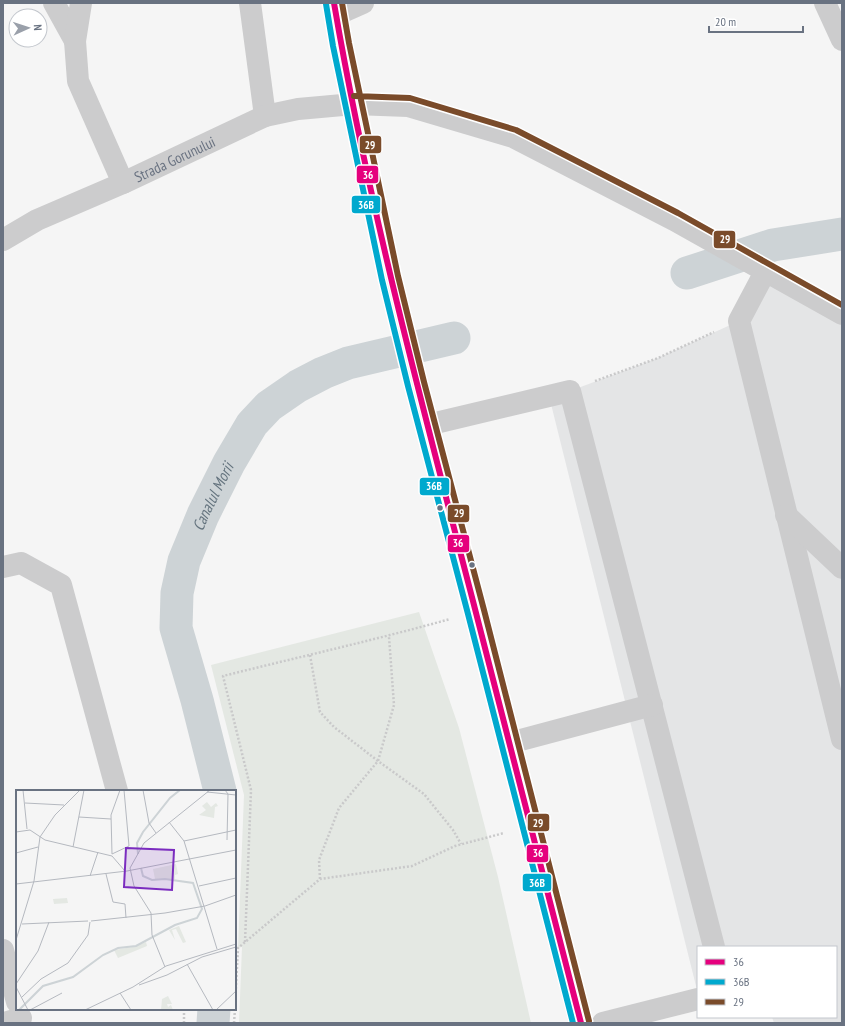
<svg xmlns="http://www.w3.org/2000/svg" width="845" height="1026" font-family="'PT Sans Narrow',sans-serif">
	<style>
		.built { fill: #e4e5e6 }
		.green { fill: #e4e8e3 }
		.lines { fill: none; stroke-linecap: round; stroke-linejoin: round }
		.canal { stroke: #cdd3d6; stroke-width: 33 }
		.major-casing { stroke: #d1d2d3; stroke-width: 24 }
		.path { stroke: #c9c9ca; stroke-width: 2.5; stroke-dasharray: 2 2; stroke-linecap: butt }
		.minor { stroke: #cccccd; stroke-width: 22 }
		.major { stroke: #e0e0e1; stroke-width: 22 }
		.bus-1-casing { stroke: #fff; stroke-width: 9 }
		.bus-2-casing { stroke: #fff; stroke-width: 9 }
		.bus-3-casing { stroke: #fff; stroke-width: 9 }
		.bus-1 { stroke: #e5007d; stroke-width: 6 }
		.bus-2 { stroke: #00a9ce; stroke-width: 6 }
		.bus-3 { stroke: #7a4b2a; stroke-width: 6 }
		.bus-dot { fill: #697281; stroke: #fff; stroke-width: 1.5 }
		.labels { text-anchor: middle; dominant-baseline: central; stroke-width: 4; stroke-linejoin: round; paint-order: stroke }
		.street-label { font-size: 15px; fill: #697281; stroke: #fff }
		.water-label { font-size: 16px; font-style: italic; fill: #64737e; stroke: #fff }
		.inset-river { fill: none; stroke: #cdd3d6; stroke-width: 2 }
		.inset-road { fill: none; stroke: #b5b9c0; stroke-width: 1 }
		.view { fill: #7b2cbf; fill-opacity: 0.15; stroke: #7b2cbf; stroke-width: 2 }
		.inset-edge { fill: none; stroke: #697281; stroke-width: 2 }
		.line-badge { stroke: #fff; stroke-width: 1.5 }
		.badge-label { font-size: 11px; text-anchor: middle; font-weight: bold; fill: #fff }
	</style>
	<rect width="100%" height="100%" fill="#f5f5f5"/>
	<path class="built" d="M765,272L842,314V1023H774L772,1017H836V947H698V994L549,396L570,391L658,358L739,321Z"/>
	<path class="green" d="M419,612L459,728L498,877L531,1023H239L242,947L238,948L244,795L211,665Z"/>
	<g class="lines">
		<g class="canal">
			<path d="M687,273L773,245L842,234"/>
			<path id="s1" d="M220,791L197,700L176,628L177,593L184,561L203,515L229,463L252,424L269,406L298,386L323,373L348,363L454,338"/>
			<path d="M213,1023L214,1009"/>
		</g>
		<defs>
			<path id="major" d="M334,3L341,44L390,278L416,384L476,612L581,1023"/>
		</defs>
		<use href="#major" class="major-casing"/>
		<path class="path" d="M595,381L658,358L714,332
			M310,655L320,712L334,727L378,761L424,794L453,830L461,844
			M320,879L319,860L339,808L378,761L394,705L389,637
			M245,942L251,790L223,676C299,657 375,640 450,619
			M235,1005L238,948L320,879L412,866L455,846L504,833
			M184,1023V1009
			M234,1023L235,1009"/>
		<g class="minor">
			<path d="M54,3L75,41"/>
			<path d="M81,3L75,41L78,81L123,183"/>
			<path d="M250,3L265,116"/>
			<path d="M825,3L842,40"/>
			<path d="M336,15L363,3"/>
			<path id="s2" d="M3,240L37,220L123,183L265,116L298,109L354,104L408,106L513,137L674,220L842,314"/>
			<path d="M765,272L739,321L842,739"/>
			<path d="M427,425L570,391L714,947"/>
			<path d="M786,515L842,568"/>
			<path d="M3,567L21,563L61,585L117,791"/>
			<path d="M509,743L652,705"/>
			<path d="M3,950L17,1002"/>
			<path d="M4,1023L21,1018"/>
			<path d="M603,1023L698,999"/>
		</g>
		<use href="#major" class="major"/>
		<defs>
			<path id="bus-1" d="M334,3C369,208 423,408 475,609C511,747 546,885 581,1023"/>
			<path id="bus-2" d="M326,4L333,46L382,280L408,386L468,614L573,1023"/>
			<path id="bus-3" d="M342,3L349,43L398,276L424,382L484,610L589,1021
				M354,96L410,98L516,130L678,213L842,305"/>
		</defs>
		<use href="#bus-1" class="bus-1-casing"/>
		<use href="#bus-2" class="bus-2-casing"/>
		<use href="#bus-3" class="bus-3-casing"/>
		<use href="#bus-1" class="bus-1"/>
		<use href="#bus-2" class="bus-2"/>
		<use href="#bus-3" class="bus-3"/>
	</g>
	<g class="bus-dot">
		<circle cx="440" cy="508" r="3.5"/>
		<circle cx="472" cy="565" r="3.5"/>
	</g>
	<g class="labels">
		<g class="street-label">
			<text stroke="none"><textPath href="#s2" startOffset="190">Strada Gorunului</textPath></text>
		</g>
		<g class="water-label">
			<text stroke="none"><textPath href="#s1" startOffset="307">Canalul Morii</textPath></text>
		</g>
	</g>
	<g transform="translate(16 790)">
		<rect width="220" height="220" fill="#f5f5f5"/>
		<path d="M191,12L195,17L200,13L202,16L199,17L198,28L183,25L190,20L186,16ZM160,74L162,84L159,85V89H139L137,79ZM51,108L52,113L38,114L37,109ZM163,136L170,152L167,153L160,139L156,140L159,150L153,140ZM130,152L131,156L102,168L98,160L117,157ZM152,206L156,214H151L152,217L155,215L157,220H145L146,209Z" fill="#e4e8e3"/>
		<path class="inset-river" d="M122,64L121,53L127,42L154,8L164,0M3,220L27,196L57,187L87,165L102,158L120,156L159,135L181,128L186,119L177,93L149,89L136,90L127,86L125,78"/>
		<path class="inset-road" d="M7,0L11,39M127,0L133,33L140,43M209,0L212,4L211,50M191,2L220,5M9,13L48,15M63,27L95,29M153,32L168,51L201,159M0,42L14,40L29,50L96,66L109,81M168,51L220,40M57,57L68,0M0,63L22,57M96,64L113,56L108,0M96,64L95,25L104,0M90,84L97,112L109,114L110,128M74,86L82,62M0,94L111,81L220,60M183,96L220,88M75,131L149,123L189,116L220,105M6,134L72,131M0,150L18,91L24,47L39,25L64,0M171,174L197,220M149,177L136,145L135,123L118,96L114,78L128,53L194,0M0,194L22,161L33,132M123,195L151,185L186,167L220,157M0,197L12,220M104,203L115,220M6,207L25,189L52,173L72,145L74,132M14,220L46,203M69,220L117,197L150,176L220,154M200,220L220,201"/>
		<path class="view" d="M110,58L158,60L156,100L108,97Z"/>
		<rect width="220" height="220" class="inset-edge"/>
	</g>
	<g class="line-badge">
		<rect x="359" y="135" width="23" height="19" rx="4" fill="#7a4b2a"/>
		<rect x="356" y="165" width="23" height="19" rx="4" fill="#e5007d"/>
		<rect x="351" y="195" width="30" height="19" rx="4" fill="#00a9ce"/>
		<rect x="713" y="230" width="23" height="19" rx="4" fill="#7a4b2a"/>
		<rect x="419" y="477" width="31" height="19" rx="4" fill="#00a9ce"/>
		<rect x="447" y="504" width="23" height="19" rx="4" fill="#7a4b2a"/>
		<rect x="447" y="534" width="23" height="19" rx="4" fill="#e5007d"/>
		<rect x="527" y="813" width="23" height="19" rx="4" fill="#7a4b2a"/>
		<rect x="526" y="844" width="23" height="19" rx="4" fill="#e5007d"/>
		<rect x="522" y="873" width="30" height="19" rx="4" fill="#00a9ce"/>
	</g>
	<g class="badge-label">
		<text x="370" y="149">29</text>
		<text x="368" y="179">36</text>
		<text x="366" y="209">36B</text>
		<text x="725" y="243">29</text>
		<text x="434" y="490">36B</text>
		<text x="459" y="517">29</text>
		<text x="458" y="547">36</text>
		<text x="538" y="827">29</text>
		<text x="538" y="857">36</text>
		<text x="537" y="887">36B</text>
	</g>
	<rect width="845" height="1026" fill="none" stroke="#697281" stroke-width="8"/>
	<rect x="697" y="946" width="140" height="72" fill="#ffffff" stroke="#c3c7cd"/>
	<rect x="705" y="959" width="20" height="6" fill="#e5007d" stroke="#c3c7cd"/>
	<text x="733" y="966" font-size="12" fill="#697281">36</text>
	<rect x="705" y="979" width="20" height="6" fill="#00a9ce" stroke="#c3c7cd"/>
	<text x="733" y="986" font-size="12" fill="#697281">36B</text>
	<rect x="705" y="999" width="20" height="6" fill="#7a4b2a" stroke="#c3c7cd"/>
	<text x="733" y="1006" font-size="12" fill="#697281">29</text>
	<g transform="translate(28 28) rotate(87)"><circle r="19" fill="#ffffff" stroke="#c3c7cd"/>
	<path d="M0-3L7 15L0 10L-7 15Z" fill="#9aa0aa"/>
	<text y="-6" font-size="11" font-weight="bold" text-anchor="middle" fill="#697281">N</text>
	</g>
	<path d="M709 26v6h94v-6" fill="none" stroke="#697281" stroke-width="2"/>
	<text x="715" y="26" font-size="12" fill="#697281" stroke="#ffffff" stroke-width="3" paint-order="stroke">20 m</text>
</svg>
